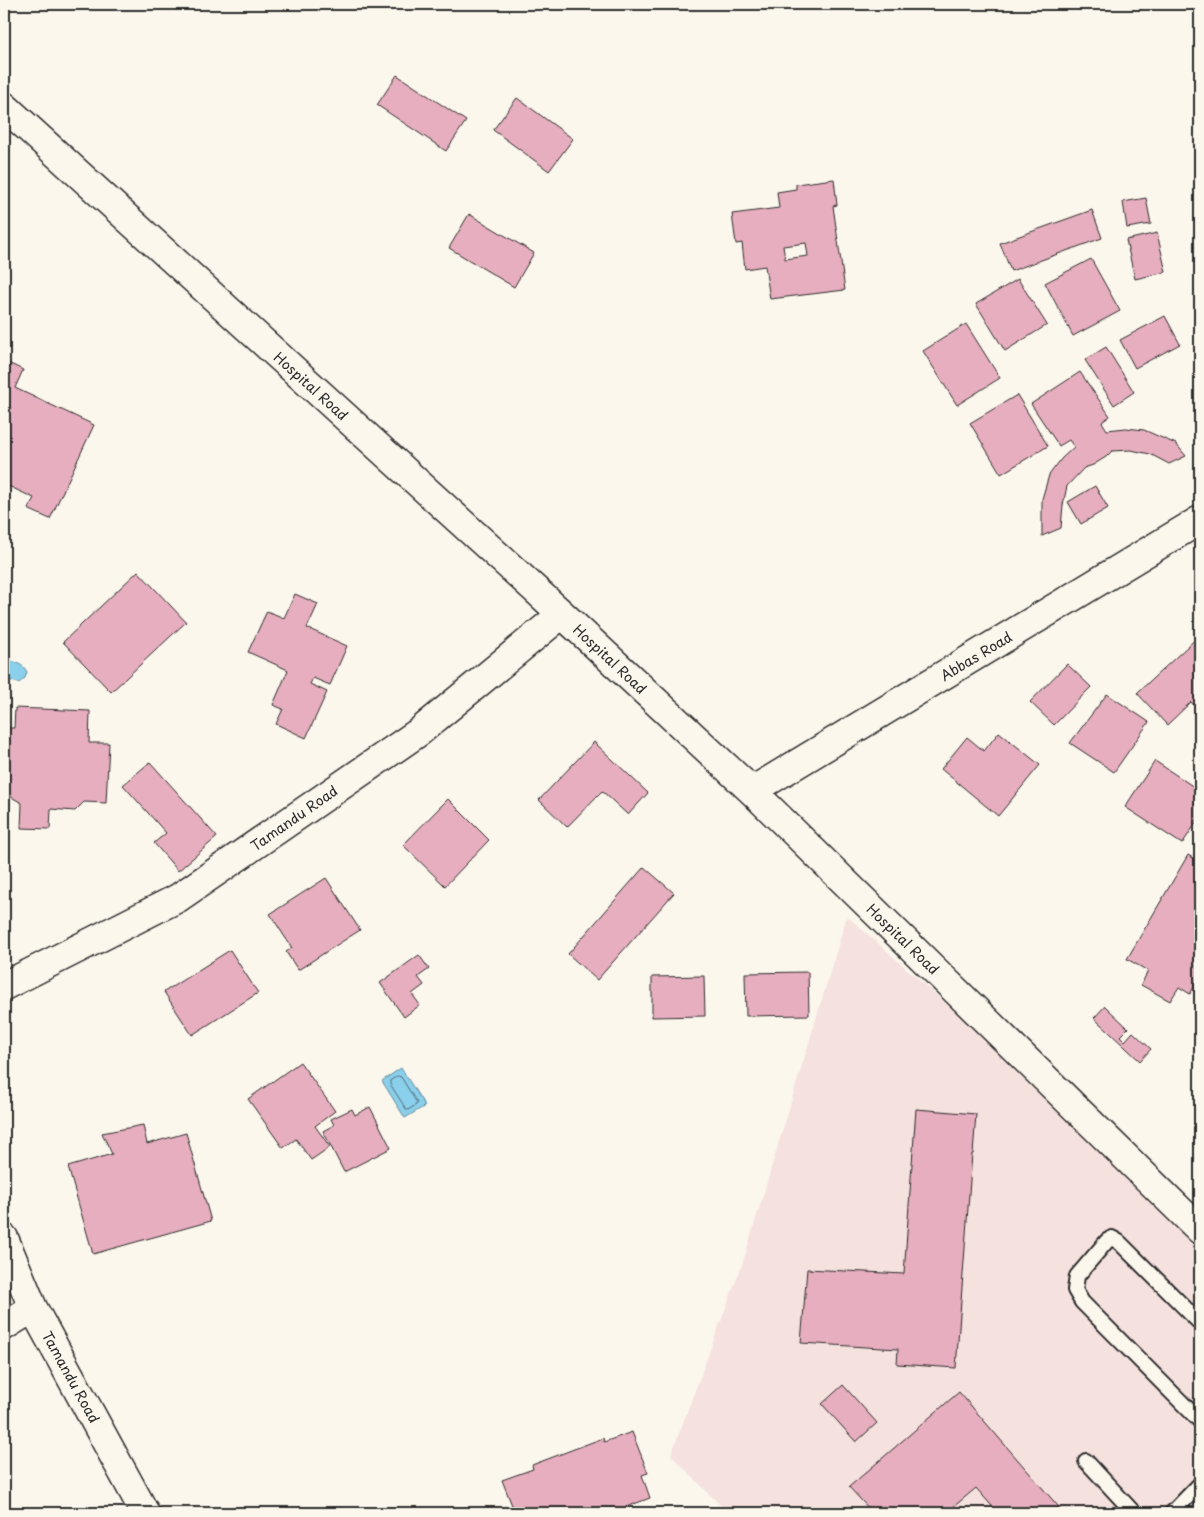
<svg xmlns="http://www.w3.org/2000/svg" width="1204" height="1517" font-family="'Playpen Sans',sans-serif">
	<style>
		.built { fill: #f5e1de }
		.water { fill: #8acfeb; stroke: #648d9e }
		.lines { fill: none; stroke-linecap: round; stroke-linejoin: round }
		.shore { stroke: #516d78; stroke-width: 1 }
		.building { fill: #e7aebf; stroke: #2b2b2b; fill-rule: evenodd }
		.lane-casing { stroke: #2b2b2b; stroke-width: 18 }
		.street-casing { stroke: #2b2b2b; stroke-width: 31 }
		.lane { stroke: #fbf7ec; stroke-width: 14 }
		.street { stroke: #fbf7ec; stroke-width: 28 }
		.labels { text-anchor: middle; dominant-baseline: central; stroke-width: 5; stroke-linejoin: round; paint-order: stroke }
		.street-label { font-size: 14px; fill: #2b2b2b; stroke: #fbf7ec }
	</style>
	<rect width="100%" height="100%" fill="#fbf7ec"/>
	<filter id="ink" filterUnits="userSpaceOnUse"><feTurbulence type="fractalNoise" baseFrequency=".02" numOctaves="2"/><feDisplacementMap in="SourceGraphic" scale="10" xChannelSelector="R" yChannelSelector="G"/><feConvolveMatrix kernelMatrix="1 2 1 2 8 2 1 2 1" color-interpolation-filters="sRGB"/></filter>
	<g filter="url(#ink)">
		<path class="built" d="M847,916L1002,1053L1200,1248V1513H728L671,1455L743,1262Z"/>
		<path class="water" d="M7,660C16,662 23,664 27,672L25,678L19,683L11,681L8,679H4V661Z
			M401,1068L425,1106L405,1118L382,1081Z"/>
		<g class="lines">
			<path class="shore" d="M398,1076L401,1077L417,1103L416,1105L408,1110L406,1109L390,1084V1081Z"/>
		</g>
		<path class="building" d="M397,75L466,121L446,151L377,105Z
			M517,98L573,139L549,171L493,130Z
			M834,179L837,205L833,206L845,290L770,299L765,266L745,269L742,243L736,244L732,214L779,208L777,192L796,189V184ZM806,243L808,256L785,259L783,246Z
			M1146,198L1151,224L1127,228L1123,202Z
			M1092,210L1102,238L1011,271L1000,243Z
			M469,214L534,253L514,287L449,248Z
			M1157,233L1166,272L1135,279L1126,240Z
			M1091,259L1120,311L1073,336L1045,283Z
			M1018,279L1047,325L1005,351L976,304Z
			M1165,316L1180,344L1135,368L1120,340Z
			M966,324L1000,378L957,405L923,351Z
			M1106,347L1134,392L1114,405L1085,360Z
			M4,361L23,370L15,388L94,425L50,519L28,509L34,498L4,484Z
			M1080,372L1110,416L1102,422L1107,430L1126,428L1144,430L1176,444L1186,456L1169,464L1150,454L1131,450L1112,451L1106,457L1093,465L1084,468L1067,486L1063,505L1061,528L1042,536V499L1049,475L1062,458L1074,447L1069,440L1059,446L1031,404Z
			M1017,395L1048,446L1001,474L970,423Z
			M1095,486L1108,508L1081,524L1068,502Z
			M138,571L186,622L111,692L63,642Z
			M295,594L318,604L307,628L347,646L330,685L313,678L310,684L327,692L306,738L276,724L283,709L273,705L288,670L248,652L267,611L284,618Z
			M1200,635V712L1191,702L1167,725L1137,693Z
			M1067,664L1091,687L1054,725L1030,702Z
			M1107,694L1149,722L1114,772L1070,743Z
			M15,708L90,711L89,743H109L106,803L84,802L75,811L51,809L50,829L21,828L22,803L4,793V728H14Z
			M999,732L1040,765L998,816L941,769L967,737L984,751Z
			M594,742L648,793L628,815L602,791L567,827L539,800Z
			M1155,761L1200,791V817L1182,844L1125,807Z
			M150,762L217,837L178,871L154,843L166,833L123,785Z
			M448,799L489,840L445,886L403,845Z
			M1188,855L1200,862V976L1190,994L1179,987L1170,1001L1141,985L1148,971L1127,959Z
			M644,867L674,893L597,980L568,954Z
			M326,878L360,930L298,970L286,952L292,948L270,914Z
			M230,950L258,993L192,1035L164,992Z
			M419,955L429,969L418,977L424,985L412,994L420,1005L404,1017L380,983Z
			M808,972L809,1015L746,1016L745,973Z
			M704,976L705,1016L652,1017V977Z
			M1105,1006L1128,1028L1120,1036L1125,1041L1133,1032L1151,1049L1140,1061L1094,1018Z
			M300,1062L335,1111L315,1126L330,1147L311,1160L296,1139L283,1148L248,1099Z
			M370,1107L391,1148L344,1172L323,1131L334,1125L331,1119L352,1109L355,1115Z
			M916,1109L976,1114L973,1154H972L956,1368L897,1364L898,1349L801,1343L807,1269L904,1274Z
			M143,1125L147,1144L186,1133L211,1221L93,1254L68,1167L112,1154L102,1133Z
			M843,1385L877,1423L856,1442L822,1404Z
			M959,1392L1064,1513H998L976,1488L946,1513H873L849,1487Z
			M632,1432L648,1473L642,1475L650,1498L610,1513H515L502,1480L533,1469L532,1465L603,1438L604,1442Z"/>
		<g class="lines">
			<defs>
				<path id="lane" d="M1200,1323L1119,1242L1112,1238L1107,1241L1077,1276L1075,1290L1082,1302L1200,1421
					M1086,1461L1134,1513
					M1172,1513L1200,1484"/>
				<path id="street" d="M4,106L562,614L752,791L1200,1230
					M752,791L1200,520
					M4,986L178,898L419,732L562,614
					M4,1238L33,1308L145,1513
					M4,1326L33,1308"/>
			</defs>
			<use href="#lane" class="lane-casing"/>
			<use href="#street" class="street-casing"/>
			<use href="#lane" class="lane"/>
			<use href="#street" class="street"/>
		</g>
	</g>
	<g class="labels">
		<g class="street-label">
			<text transform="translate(311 386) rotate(42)">Hospital Road</text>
			<text transform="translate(976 656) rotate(-31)">Abbas Road</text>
			<text transform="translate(610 659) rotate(43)">Hospital Road</text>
			<text transform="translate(294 818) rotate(-35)">Tamandu Road</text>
			<text transform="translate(903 939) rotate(44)">Hospital Road</text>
			<text transform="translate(71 1377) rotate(61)">Tamandu Road</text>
		</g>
	</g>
	<rect width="1204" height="1517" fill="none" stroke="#fbf7ec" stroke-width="20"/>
	<rect x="10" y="10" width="1184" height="1497" fill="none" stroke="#2b2b2b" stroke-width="2" filter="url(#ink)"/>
</svg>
